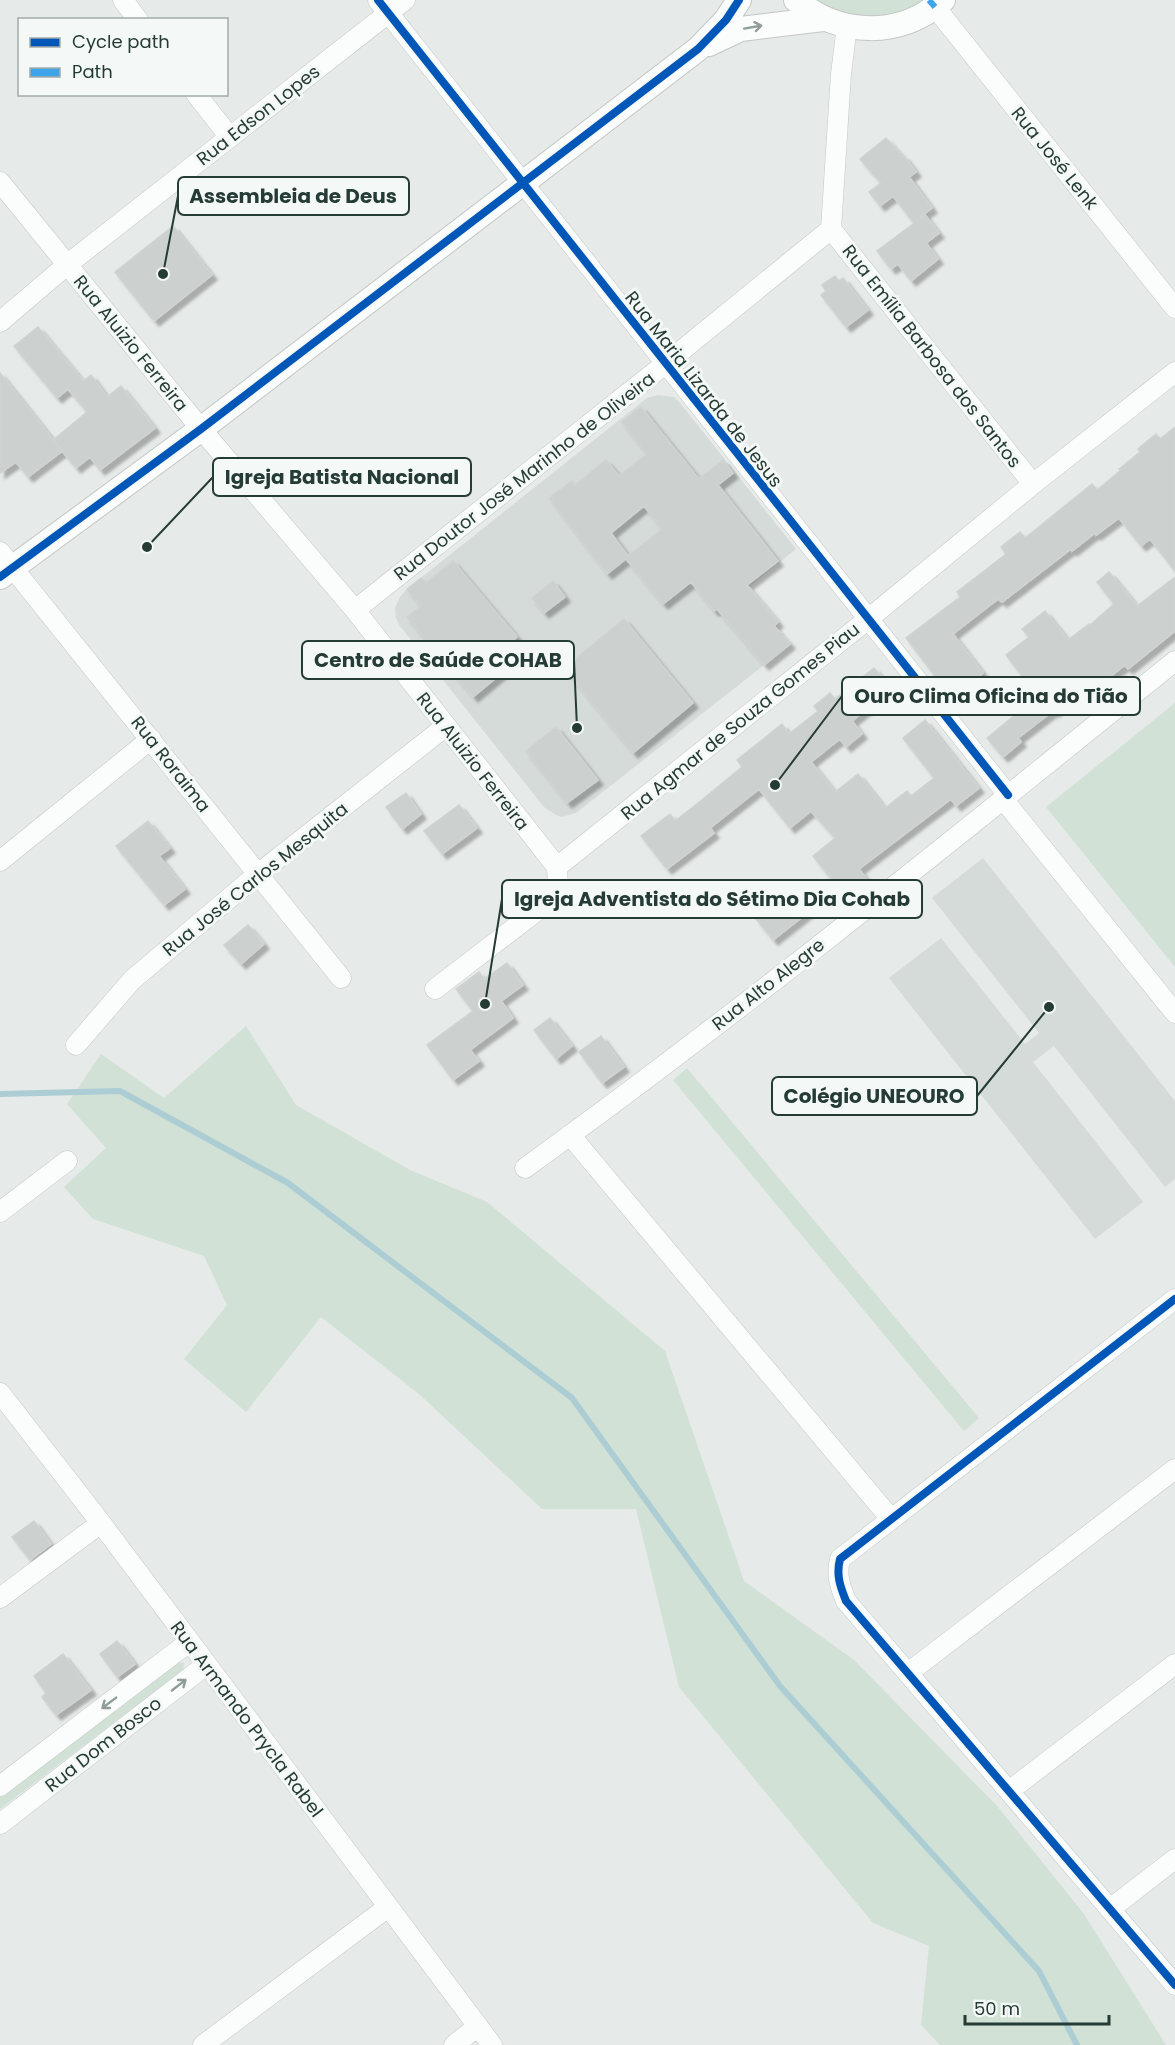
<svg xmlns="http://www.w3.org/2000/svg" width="1175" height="2045" font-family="Poppins,sans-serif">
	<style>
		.built { fill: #d4dbd8 }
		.green { fill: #d1e1d6 }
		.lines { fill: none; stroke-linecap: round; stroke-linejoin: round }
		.stream { stroke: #abcdd3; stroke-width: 6 }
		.building { fill: #ccd1cf; stroke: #cfd3d1; stroke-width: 1.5; fill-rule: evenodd; filter: url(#shadow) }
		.minor-casing { stroke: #c3c7c5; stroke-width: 21 }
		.tertiary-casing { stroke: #c3c7c5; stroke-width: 26 }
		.minor { stroke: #fbfcfc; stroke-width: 20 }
		.tertiary { stroke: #fbfcfc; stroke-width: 24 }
		.quiet { stroke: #3ea4eb; stroke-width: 6; stroke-dasharray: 12 6; stroke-linecap: butt }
		.cycleway-casing { stroke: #f4f8f6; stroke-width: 11 }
		.cycleway { stroke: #0057b8; stroke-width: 8 }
		.oneway { stroke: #909c98 }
		.labels { text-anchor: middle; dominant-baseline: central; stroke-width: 6; stroke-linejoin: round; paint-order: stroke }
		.street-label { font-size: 18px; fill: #253b35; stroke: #f4f8f6 }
		.leader { fill: none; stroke: #253b35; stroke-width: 2 }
		.callout-dot { fill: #253b35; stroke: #f4f8f6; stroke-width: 2 }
		.callout { fill: #f4f8f6; stroke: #253b35; stroke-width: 2 }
		.callout-label { font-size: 20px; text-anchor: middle; font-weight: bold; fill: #253b35 }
	</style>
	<defs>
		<filter id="shadow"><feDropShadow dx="5" dy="5" stdDeviation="1.5" flood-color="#0004"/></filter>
	</defs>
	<rect width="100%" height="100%" fill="#e6eae8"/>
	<path class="built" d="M658,395L674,397L680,403L796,549L719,612L764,665L576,813L562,817L556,815L544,807L400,626L396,618L395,608L400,597L407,589L647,398Z
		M983,858L1175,1101V1179L1165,1187L1054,1046L1033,1062L1143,1202L1095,1239L889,978L941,938L1025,1044L1039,1033L932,898Z"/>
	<path class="green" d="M816,0H924C900,14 870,22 842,13C833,10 824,4 816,0Z
		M1175,703V967L1046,807Z
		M246,1026L296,1105L410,1170L487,1202L665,1351L744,1581L854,1660L997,1806L1084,1914L1166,2045H940L921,2025L929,1946L873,1923L679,1687L636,1509H542L419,1394L321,1317L246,1412L184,1359L227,1305L204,1256L93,1219L64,1187L106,1148L67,1104L101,1054L164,1098Z
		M687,1068L979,1418L964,1431L673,1080Z
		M178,1662L184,1663L183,1670L0,1809V1797Z"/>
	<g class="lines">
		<path class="stream" d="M0,1094L120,1091L288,1183L572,1398L780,1686L1039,1971L1077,2045"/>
	</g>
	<path class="building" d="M886,138L903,157L904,156L916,172L909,177L932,208L913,222L893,196L880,206L869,192L881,183L860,159Z
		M925,215L939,233L926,243L938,259L911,281L898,264L891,269L877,251Z
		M173,226L212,275L154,321L115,272Z
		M835,276L839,281L843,278L868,310L846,327L821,295L826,291L822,285Z
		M38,327L83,381L91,375L107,397L121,386L155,428L100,470L90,457L76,468L53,440L87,412L68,389L57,398L14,346Z
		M0,373L62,451L28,477L16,462L0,473Z
		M641,407L699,479L723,460L733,473L718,485L778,561L747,585L778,622L774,626L790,644L764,665L717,609L714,611L691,582L663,604L626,559L607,574L549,498L572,481L575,485L606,460L619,476L647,454L622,422ZM644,506L662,529L628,556L611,533Z
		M1175,427V571L1150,539L1141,546L1119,518L1096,535L1095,533L1072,551L1071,549L1002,602L998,599L953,634L983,673L952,698L906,638L960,597L957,592L1006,554L1001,547L1020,532L1025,538L1092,484L1097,490L1121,470L1119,469L1140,452L1138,449L1156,434L1160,439Z
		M453,561L517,637L496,654L508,668L473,697L407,617L421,606L407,589L421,578L426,583Z
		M1109,572L1137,606L1175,577V631L1128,669L1125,665L1102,683L1105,687L1083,706L1075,696L1054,712L1053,711L1018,738L1021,742L1003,757L987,738L1020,711L1017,708L1036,694L1006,655L1029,637L1022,629L1045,611L1068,640L1089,624L1090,625L1114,604L1097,582Z
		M553,581L565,597L544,613L532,598Z
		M624,619L693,703L633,753L564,668Z
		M874,668L892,689L852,721L862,734L846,747L840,739L811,762L835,792L858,774L885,808L907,791L911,796L934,778L903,738L925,720L979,788L956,806L951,799L859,869L866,878L844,895L813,856L835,838L811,811L790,828L759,789L710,828L714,833L667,869L641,836L670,814L675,821L703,799L742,767L737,760L782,724L789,734L818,711L814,706L830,693L835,699Z
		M556,727L598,780L567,803L526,751Z
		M406,793L421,814L402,829L386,807Z
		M459,805L477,828L442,854L424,831Z
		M148,821L170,848L159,856L185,889L164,905L116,846Z
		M799,884L816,906L773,940L756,919Z
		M248,925L264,944L241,964L224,945Z
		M507,963L523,985L501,1001L513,1018L470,1050L479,1061L453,1080L427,1045L473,1011L456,989L479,972L484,979Z
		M550,1018L572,1046L556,1059L534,1030Z
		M601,1036L624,1067L602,1083L579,1052Z
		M34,1521L51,1544L30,1560L12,1537Z
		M117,1641L135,1664L117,1677L100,1654Z
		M63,1654L91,1690L56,1715L42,1697L46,1693L34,1676Z"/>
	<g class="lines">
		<defs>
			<path id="minor" d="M123,0L138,20
				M378,0L1008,795
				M935,7L1175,308
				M196,94L229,136
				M0,182L201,429L355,610L557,867
				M831,229L1033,484
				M831,229L841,74L847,26
				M0,322L68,264L405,0
				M0,552L341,978
				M355,610L665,364L831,229
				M1003,799L1175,1013
				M0,861L151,739
				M557,867L867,620L1033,484L1175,372
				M435,989L547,903L558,887L557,867
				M76,1045L132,980L258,874L446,726
				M570,1135L891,1519
				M525,1168C748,1007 961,833 1175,661
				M0,1212L67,1161
				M1175,1299L840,1559C836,1575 840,1586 846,1601L1175,1985
				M0,1393L101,1523L492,2045
				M0,1598L101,1523
				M908,1673L1175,1469
				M0,1786L189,1642
				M1009,1791L1175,1664
				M0,1824L206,1665
				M1110,1909L1175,1859
				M203,2045L388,1907
				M454,2045L478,2026"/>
			<path id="tertiary" d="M796,0C838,36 901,39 943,0
				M709,44L741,29L823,19
				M0,577L201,429L698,49L726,20L739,0"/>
		</defs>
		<use href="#minor" class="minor-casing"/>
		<use href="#tertiary" class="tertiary-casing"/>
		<use href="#minor" class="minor"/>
		<use href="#tertiary" class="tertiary"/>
		<path class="quiet" d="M929,0L935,7"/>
		<defs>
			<path id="cycleway" d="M378,0L1008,795
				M0,577L201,429L698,49L726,20L739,0
				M1175,1299L840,1559C836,1575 840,1586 846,1601L1175,1985"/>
		</defs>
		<use href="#cycleway" class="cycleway-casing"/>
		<use href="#cycleway" class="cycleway"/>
	</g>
	<defs><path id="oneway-shaft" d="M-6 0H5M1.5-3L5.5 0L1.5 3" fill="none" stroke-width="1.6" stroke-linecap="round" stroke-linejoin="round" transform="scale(1.5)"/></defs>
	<g class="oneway">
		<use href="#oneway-shaft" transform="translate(753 27) rotate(-10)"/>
		<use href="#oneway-shaft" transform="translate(179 1685) rotate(-38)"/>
		<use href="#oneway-shaft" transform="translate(109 1703) rotate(143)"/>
	</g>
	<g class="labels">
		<g class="street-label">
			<text transform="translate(258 115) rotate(-38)">Rua Edson Lopes</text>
			<text transform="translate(1055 158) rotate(51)">Rua José Lenk</text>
			<text transform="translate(131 343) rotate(51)">Rua Aluizio Ferreira</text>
			<text transform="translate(932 356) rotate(52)">Rua Emília Barbosa dos Santos</text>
			<text transform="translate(704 389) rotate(52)">Rua Maria Lizarda de Jesus</text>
			<text transform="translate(524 476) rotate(-38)">Rua Doutor José Marinho de Oliveira</text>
			<text transform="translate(740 721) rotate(-39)">Rua Agmar de Souza Gomes Piau</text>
			<text transform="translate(473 761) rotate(52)">Rua Aluizio Ferreira</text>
			<text transform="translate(171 764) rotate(52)">Rua Roraima</text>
			<text transform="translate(255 879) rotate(-39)">Rua José Carlos Mesquita</text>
			<text transform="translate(768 984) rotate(-38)">Rua Alto Alegre</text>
			<text transform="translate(247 1719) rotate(53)">Rua Armando Prycla Rabel</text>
			<text transform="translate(103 1744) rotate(-38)">Rua Dom Bosco</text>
		</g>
	</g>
	<path class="leader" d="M163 274L178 196M147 547L213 477M577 728L574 660M775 785L842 696M485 1004L502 899M1049 1007L977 1096"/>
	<g class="callout-dot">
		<circle cx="163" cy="274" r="6"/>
		<circle cx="147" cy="547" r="6"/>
		<circle cx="577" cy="728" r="6"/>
		<circle cx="775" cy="785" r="6"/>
		<circle cx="485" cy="1004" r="6"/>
		<circle cx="1049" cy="1007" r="6"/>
	</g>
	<g class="callout">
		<rect x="178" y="177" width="231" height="38" rx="6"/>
		<rect x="213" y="458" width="258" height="38" rx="6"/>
		<rect x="302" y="641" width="272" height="38" rx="6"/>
		<rect x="842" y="677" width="298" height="38" rx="6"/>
		<rect x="502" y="880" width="420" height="38" rx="6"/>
		<rect x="772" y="1077" width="205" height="38" rx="6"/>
	</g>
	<g class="callout-label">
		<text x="293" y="203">Assembleia de Deus</text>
		<text x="342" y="484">Igreja Batista Nacional</text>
		<text x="438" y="667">Centro de Saúde COHAB</text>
		<text x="991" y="703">Ouro Clima Oficina do Tião</text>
		<text x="712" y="906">Igreja Adventista do Sétimo Dia Cohab</text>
		<text x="874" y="1103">Colégio UNEOURO</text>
	</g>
	<rect x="18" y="18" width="210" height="78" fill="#f4f8f6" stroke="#a1aca9" stroke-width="1.5"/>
	<rect x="30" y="38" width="30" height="9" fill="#0057b8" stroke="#a1aca9" stroke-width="1.5"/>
	<text x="72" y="48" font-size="18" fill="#253b35">Cycle path</text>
	<rect x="30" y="68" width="30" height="9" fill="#3ea4eb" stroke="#a1aca9" stroke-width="1.5"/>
	<text x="72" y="78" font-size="18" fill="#253b35">Path</text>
	<path d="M965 2015v9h144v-9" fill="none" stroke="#253b35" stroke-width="3"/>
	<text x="974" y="2015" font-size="18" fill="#253b35" stroke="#f4f8f6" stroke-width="4.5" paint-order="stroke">50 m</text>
</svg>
